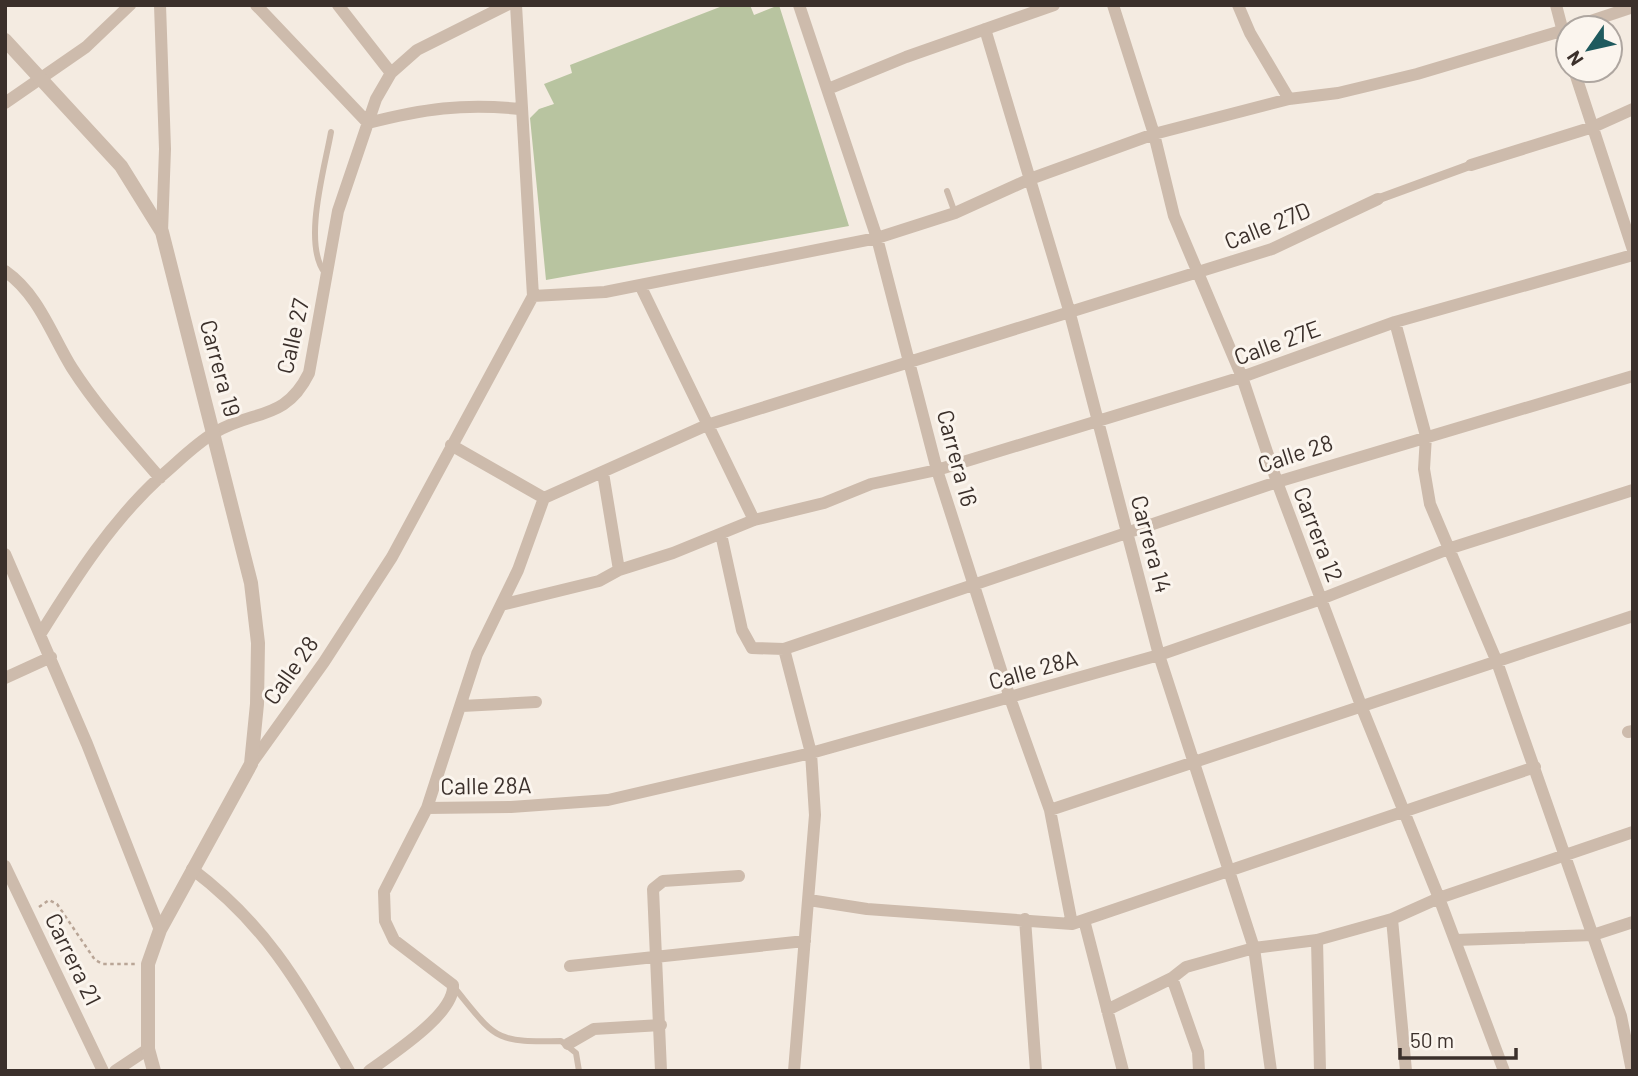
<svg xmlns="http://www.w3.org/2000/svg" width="1638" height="1076" font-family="Barlow,sans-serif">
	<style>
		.green { fill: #b8c4a0 }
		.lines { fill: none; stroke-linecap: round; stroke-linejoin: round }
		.path { stroke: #b9a596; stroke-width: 2.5; stroke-dasharray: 3.5 3.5; stroke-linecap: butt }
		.service { stroke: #cdbbac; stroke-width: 6 }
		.pedestrian { stroke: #cdbbac; stroke-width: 9 }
		.minor { stroke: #cdbbac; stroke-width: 12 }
		.tertiary { stroke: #cdbbac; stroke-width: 14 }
		.labels { text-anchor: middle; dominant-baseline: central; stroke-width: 6; stroke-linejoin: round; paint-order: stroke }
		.street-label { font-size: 23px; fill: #3b302b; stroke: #fbf5ee }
	</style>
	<rect width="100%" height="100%" fill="#f4ebe1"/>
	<path class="green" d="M725,5H750L754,15L779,5L849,226L546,280L530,118L539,109L554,104L544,84L572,73L570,65Z"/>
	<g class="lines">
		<path class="path" d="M39,907L49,900L57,904L95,960L103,964H135"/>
		<path class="service" d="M947,191L955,213
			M325,273C302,244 325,167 331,132
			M453,986C496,1038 492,1043 561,1041L576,1053L579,1071"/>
		<path class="pedestrian" d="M1378,199L1471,165"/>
		<path class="minor" d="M160,5L165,149L162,232
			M256,5L368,123C423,109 463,103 520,109
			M338,5L391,73
			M516,5L533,296
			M799,5L877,238L937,470L1010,698L1050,810L1072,924
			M1113,5L1154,134L1174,216L1242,377L1277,482L1362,708L1439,898L1504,1071
			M1238,5L1250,33L1289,99
			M1556,5L1568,51
			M1570,28L1633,7
			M985,29L1069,310L1159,655L1254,948L1271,1071
			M1574,70L1633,250
			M828,89L906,57L1054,5
			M5,103L86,47L130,5
			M1471,165L1593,127L1633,109
			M5,271C39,295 51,334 72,368C97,407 129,442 160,478
			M640,285L754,520
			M533,296L605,292L877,238L955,213L1030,179L1154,134L1289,99L1338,93L1417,74L1568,29
			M1395,322L1426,436L1424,469L1430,504L1497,662L1621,1016L1632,1071
			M451,445L544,498
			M603,473L619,570
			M544,498L707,425L1272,249L1378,199
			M721,534L742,630L752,648L784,649L1277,482L1633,376
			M5,554L87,744L160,930
			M501,605L599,581L619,570L673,553L754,520L824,503L871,484L937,470L1242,377L1395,322L1633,255
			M41,633C76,577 111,522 160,477C177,463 195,444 214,433C253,409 285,422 309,373L338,211L376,99L391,73L417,50L507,5
			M784,649L811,753L815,815L794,1071
			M5,678L51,657
			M462,706L536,702
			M1628,732L1633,731
			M251,764L324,662L392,557L533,296
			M427,808L511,807L608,800L811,753L1159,655L1321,599L1451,548L1633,490
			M1050,810L1633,616
			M5,866L103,1071
			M192,869C270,928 301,988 349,1071
			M809,900L867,909L1072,924L1535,767
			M1025,919L1036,1071
			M1392,919L1406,1071
			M1084,920L1123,1071
			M1317,940L1320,1071
			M1456,940L1593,935L1633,922
			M570,966L805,941
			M1172,978L1198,1052L1199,1071
			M1107,1010L1172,978L1186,967L1254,948L1317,940L1392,919L1439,898L1633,832
			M568,1044L594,1029L661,1025
			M115,1071L148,1049
			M369,1071C392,1054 455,1014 453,985L394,940L385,921L384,892L427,808L477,654L518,570L544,498
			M661,1071L653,889L663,881L739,876"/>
		<path class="tertiary" d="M5,40L121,166L162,232L251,583L258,643L257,704L251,764L160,930L148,964V1049L154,1071"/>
	</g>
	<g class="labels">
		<g class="street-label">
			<text transform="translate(1267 225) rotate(-22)">Calle 27D</text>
			<text transform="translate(292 336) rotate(-77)">Calle 27</text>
			<text transform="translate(1277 342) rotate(-20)">Calle 27E</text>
			<text transform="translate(221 368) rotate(75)">Carrera 19</text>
			<text transform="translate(1295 453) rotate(-18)">Calle 28</text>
			<text transform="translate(958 458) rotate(75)">Carrera 16</text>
			<text transform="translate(1319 534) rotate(69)">Carrera 12</text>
			<text transform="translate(1152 544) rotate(75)">Carrera 14</text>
			<text transform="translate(1033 669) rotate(-16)">Calle 28A</text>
			<text transform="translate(290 670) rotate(-55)">Calle 28</text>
			<text transform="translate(486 785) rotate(-1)">Calle 28A</text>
			<text transform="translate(74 959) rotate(64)">Carrera 21</text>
		</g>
	</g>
	<rect width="1638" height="1076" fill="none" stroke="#3b302b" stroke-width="14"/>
	<g transform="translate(1589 49) rotate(236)"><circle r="33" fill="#fbf5ee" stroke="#aea6a0" stroke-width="2"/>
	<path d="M0-5L12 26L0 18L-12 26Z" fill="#1f5a5e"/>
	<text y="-10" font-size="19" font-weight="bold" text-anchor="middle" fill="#3b302b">N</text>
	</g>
	<path d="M1400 1048v10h116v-10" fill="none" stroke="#3b302b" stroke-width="3.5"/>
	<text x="1410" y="1048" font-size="21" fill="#3b302b" stroke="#fbf5ee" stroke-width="5" paint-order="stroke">50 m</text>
</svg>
